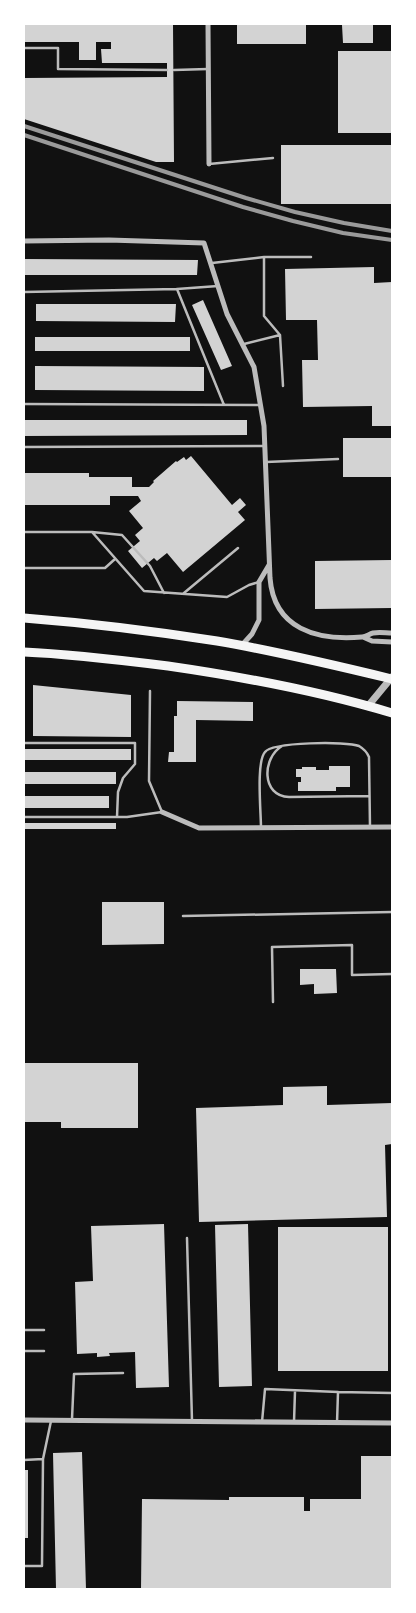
<svg xmlns="http://www.w3.org/2000/svg" width="416" height="1613" font-family="'Archivo Narrow',sans-serif">
	<style>
		.building { fill: #d3d3d3 }
		.lines { fill: none; stroke-linecap: round; stroke-linejoin: round }
		.service { stroke: #bcbcbc; stroke-width: 2.5 }
		.minor { stroke: #bcbcbc; stroke-width: 5 }
		.tertiary { stroke: #bcbcbc; stroke-width: 7 }
		.primary { stroke: #f5f5f5; stroke-width: 9 }
		.rail { stroke: #9a9a9a; stroke-width: 4 }
	</style>
	<rect width="100%" height="100%" fill="#111"/>
	<path class="building" d="M24,24H173L174,162H156L24,119V78L167,77V63H102L101,49H111V42H96V60H79V42H24Z
		M237,24H306V44H237Z
		M342,25H373V43H343Z
		M338,51H392V133H338Z
		M281,145H392V204H281Z
		M24,259L198,260L197,275H24Z
		M374,267V283L392,282V426H372V406L303,407L302,360H318L317,320H286L285,269Z
		M203,300L232,366L221,370L192,305Z
		M36,304H176L175,322L36,321Z
		M35,337H190V351H35Z
		M35,366L204,367V391L35,390Z
		M24,420H247V435L24,436Z
		M343,438H392V477H343Z
		M191,456L232,505L240,498L246,505L238,512L245,520L183,572L167,553L157,561L154,558L142,568L128,551L140,541L135,535L143,528L129,511L141,501L138,496H110V505H24V473H89V477H132V487H149L154,482L153,481L176,461L177,462L184,457L186,460Z
		M392,560V608L315,609V561Z
		M33,685L131,695V737L33,736Z
		M177,701L253,702V721L196,720V762H168L169,752H174V716H177Z
		M24,749H131V760H24Z
		M329,766H350V787H336V791H298V782H301V777H296V769H302V767H316V770H329Z
		M24,772H116V784H24Z
		M24,796H109V808H24Z
		M24,823H116V829H24Z
		M102,902H164V944L102,945Z
		M300,969H336L337,993L314,994V984L300,985Z
		M25,1063H138V1128H61V1122H25Z
		M327,1086V1105L392,1103V1144L385,1145L387,1217L199,1222L196,1108L283,1105V1087Z
		M164,1224L169,1387L136,1388L135,1352L109,1353L110,1356L97,1357V1353L77,1354L75,1282L93,1281L91,1226Z
		M248,1224L252,1386L219,1387L215,1225Z
		M278,1227H388V1371H278Z
		M82,1452L86,1589H56L53,1453Z
		M361,1456H392V1589H141L142,1499L229,1500V1497H304V1511H310V1499H361Z
		M24,1470H28V1538H24Z"/>
	<g class="lines">
		<path class="service" d="M24,48H58V69L167,70
			M174,70L208,69
			M209,164L273,158
			M264,257H311
			M212,263L264,257V316L280,335
			M177,289L224,405
			M24,292L177,289L218,286
			M244,344L280,335L283,386
			M24,404L260,405
			M24,447L264,446
			M266,462L338,459
			M24,532H92L122,535L150,566L164,593
			M92,532L144,591L227,597L249,585L259,582
			M24,568H105L115,559
			M184,593L238,548
			M24,743H135V764L123,778L118,792L117,817
			M282,746C262,758 261,796 289,797L369,796
			M24,817H127L162,812L149,781L150,691
			M261,828C261,812 256,762 265,752C272,742 347,741 359,746C364,749 367,752 369,757L370,827
			M183,916L392,912
			M273,1002L272,947L352,945V975L392,974
			M187,1238L192,1421
			M24,1330H44
			M24,1351H44
			M72,1419L74,1374L123,1373
			M262,1422L265,1389L338,1392
			M294,1422L295,1391
			M337,1423L338,1392L392,1393
			M24,1460L43,1459L51,1421
			M24,1566H42L43,1459"/>
		<path class="minor" d="M208,24L209,164
			M24,241L109,240L204,243L227,314L254,367L264,426L270,578C274,629 317,641 362,637C366,637 369,634 373,633C379,632 386,633 392,633
			M363,637L372,641L392,642
			M242,645L252,634L259,620V582L269,565
			M162,812L199,828L392,827
			M24,1420L392,1423"/>
		<path class="tertiary" d="M368,706L392,677"/>
		<path class="primary" d="M24,618C88,623 153,631 217,641C276,651 334,665 392,679
			M24,652C72,654 120,660 168,666C244,677 319,691 392,713"/>
		<path class="rail" d="M24,126L246,198L295,212L344,223L392,231
			M24,135L243,207L293,221L343,233L392,240"/>
	</g>
	<rect width="416" height="1613" fill="none" stroke="#ffffff" stroke-width="50"/>
</svg>
